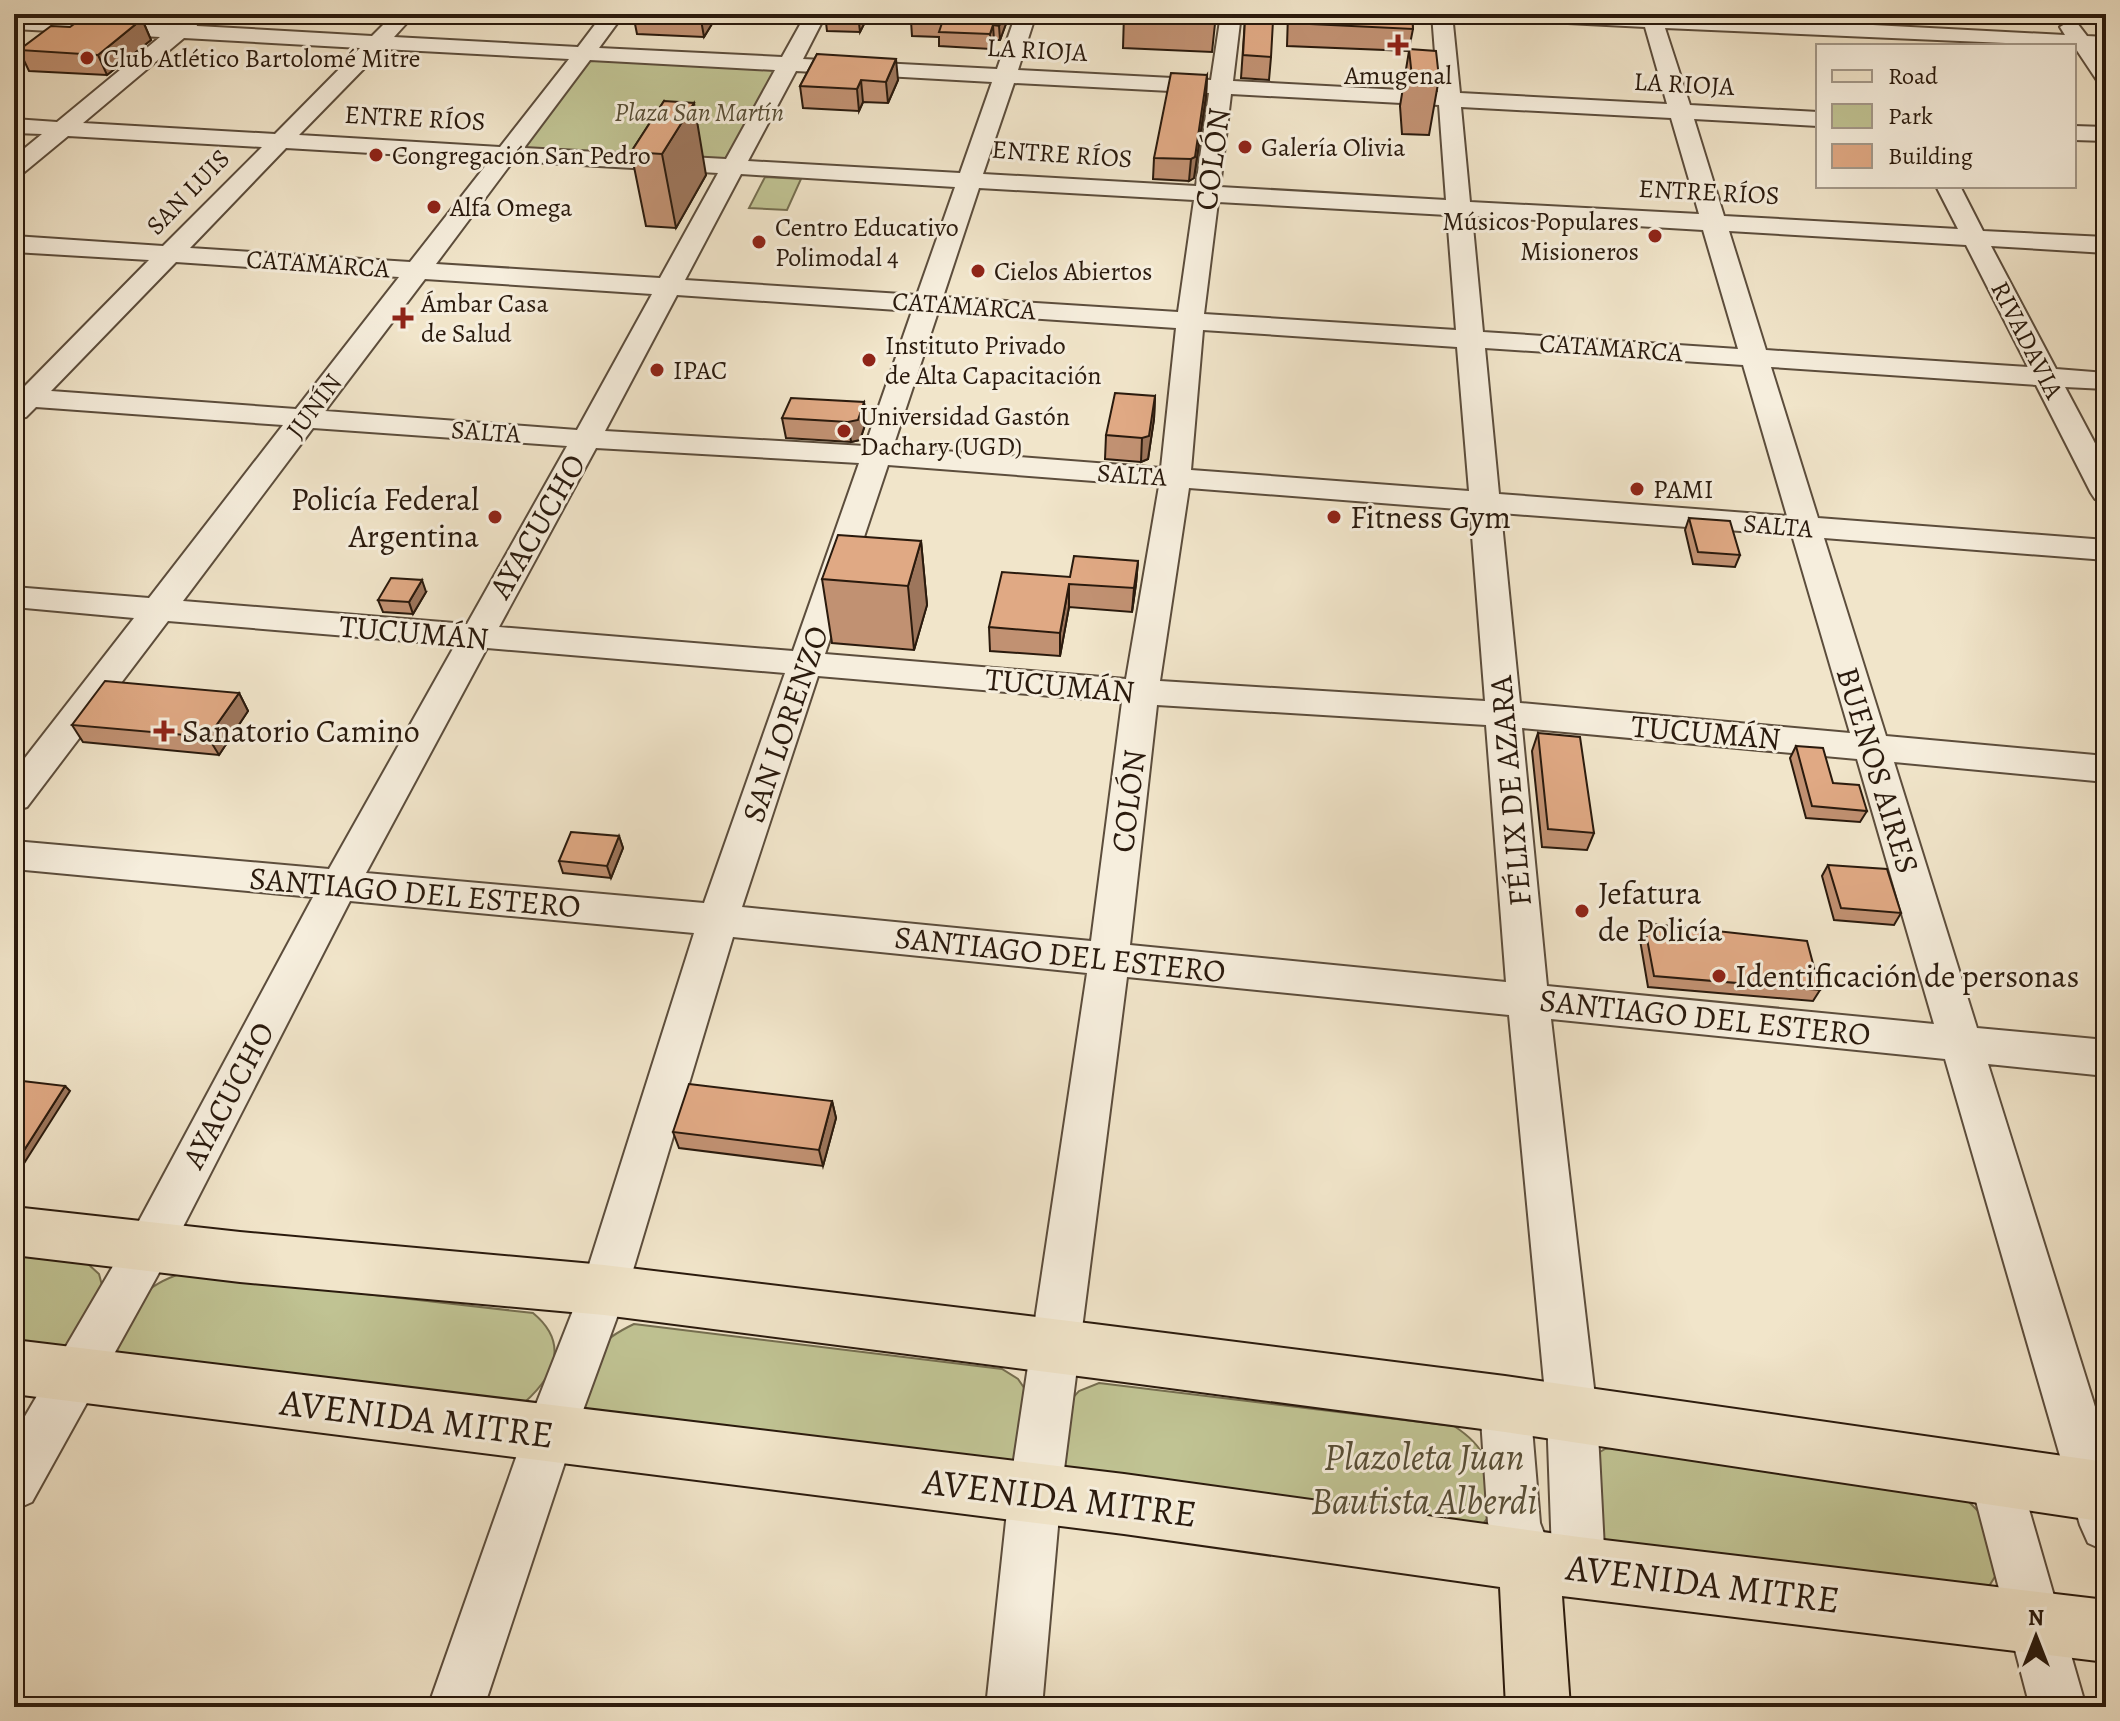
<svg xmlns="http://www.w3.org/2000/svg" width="2120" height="1721" font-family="Alegreya,serif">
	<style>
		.green { fill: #c0c393; stroke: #756e50; stroke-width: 2 }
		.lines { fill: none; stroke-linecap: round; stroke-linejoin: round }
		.minor-casing { stroke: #5c4d3c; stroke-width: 4 }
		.major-casing { stroke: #2a1a0d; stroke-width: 4 }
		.minor { fill: #f6eedd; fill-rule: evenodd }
		.major { fill: #f1e5ca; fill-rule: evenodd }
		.wall { fill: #c19172; stroke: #2a1a0d; stroke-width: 2 }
		.shaded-wall { fill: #9d765c; stroke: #2a1a0d; stroke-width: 2 }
		.building { fill: #e0a984; stroke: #2a1a0d; stroke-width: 2 }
		.poi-dot { fill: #8f2418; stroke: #f6eedd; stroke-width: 3 }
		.labels { text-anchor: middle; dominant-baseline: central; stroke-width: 6; stroke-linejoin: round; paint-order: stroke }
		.far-street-label { font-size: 26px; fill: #2a1a0d; stroke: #f6eedd }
		.far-poi-label { font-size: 26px; fill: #2a1a0d; stroke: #f6eedd; text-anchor: start }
		.far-park-label { font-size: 26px; font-style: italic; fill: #574d35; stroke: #f6eedd }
		.street-label { font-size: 32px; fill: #2a1a0d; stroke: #f6eedd }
		.poi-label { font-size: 32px; fill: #2a1a0d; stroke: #f6eedd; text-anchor: start }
		.near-street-label { font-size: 38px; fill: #2a1a0d; stroke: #f6eedd }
		.near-park-label { font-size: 38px; font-style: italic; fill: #574d35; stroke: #f6eedd }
	</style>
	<rect width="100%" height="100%" fill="#f1e5ca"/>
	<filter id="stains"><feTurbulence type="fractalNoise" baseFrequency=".0025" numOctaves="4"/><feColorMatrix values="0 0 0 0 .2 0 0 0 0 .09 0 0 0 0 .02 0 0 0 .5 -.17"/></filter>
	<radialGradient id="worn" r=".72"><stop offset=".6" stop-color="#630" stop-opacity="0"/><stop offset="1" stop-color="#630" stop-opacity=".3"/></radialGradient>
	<path class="green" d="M586,55L787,66L731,164L512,151Z
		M765,177L801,179L787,210L749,208Z
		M14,1255L88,1264L99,1274L103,1289C73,1344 79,1351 14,1360Z
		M182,1273L533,1313C573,1346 551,1381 518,1408L122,1362L116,1347C136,1305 134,1290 182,1273Z
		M634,1324L1002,1369L1018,1379L1029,1395L1022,1452L1007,1467L592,1419L582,1403C594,1357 588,1346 634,1324Z
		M1099,1383L1454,1426C1495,1453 1487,1470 1490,1515L1478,1530L1094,1493L1061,1466L1065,1406L1079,1391Z
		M1632,1445L1961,1494L1979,1512L1996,1575L1986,1591L1635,1559L1593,1536L1585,1461L1605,1449Z"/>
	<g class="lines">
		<defs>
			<path id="minor" d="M394,14H415L394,37L578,47L603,14H624L599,48L782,57L806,14H826L803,59L997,69L1016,14H1036L1018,70L1211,80L1221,14H1241L1233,81L1438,92L1432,14H1452L1460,93L1667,104L1645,27L1510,20L1500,14H1661L2065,35L2060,27L2070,21L2077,23L2087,36L2106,37V49H2096L2106,62V83L2098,82L2074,46L1665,28L1690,105L1818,112V126L1694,119L1724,216L1958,229L1936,186H1960L1983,231L2106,237V253L1991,246L2056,369L2106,373V389L2065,387L2106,464V502L2095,499L2091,493L2036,385L1771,367L1818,518L2106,540V560L1824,538L1886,736L2106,756V782L1894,762L1977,1028L2106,1040V1076L1988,1064L2106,1442V1551L2088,1543L2080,1525L1945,1059L1551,1019L1597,1414L1605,1568L1598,1587L1579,1594L1560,1587L1553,1568L1548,1581L1529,1588L1510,1581L1488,1523L1480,1404L1488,1387L1505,1380L1522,1387L1530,1404L1540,1523L1552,1554L1547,1414L1509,1015L1127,977L1061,1493L1042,1707H986L1009,1493L1087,973L733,937L627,1290L574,1435L484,1707H428L524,1435L581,1290L694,933L350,901L165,1262L32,1502L14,1510V1435L133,1232L313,897L14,869V841L329,869L455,645L168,621L27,807L14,811V772L134,618L14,607V587L149,598L283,425L36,407L26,417L14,419V389H22L149,260L14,252V236L163,246L262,147L68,136L22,174L14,176V157L42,134L14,133V119L57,122L160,37L14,29V17L174,25L188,18L195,20L197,26L372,36ZM184,38L360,48L275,134L83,123ZM383,49L569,59L500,147L299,135ZM590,60L775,70L726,159L524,148ZM796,71L992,82L960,173L748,161ZM1014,83L1209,93L1196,186L983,174ZM1231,94L1439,105L1446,200L1220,187ZM1461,107L1671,118L1699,214L1470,202ZM286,148L490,160L410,262L190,248ZM513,161L718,173L660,278L436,264ZM741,174L955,187L917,295L685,280ZM979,188L1194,200L1178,312L943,297ZM1218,202L1447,215L1456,330L1204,314ZM1472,216L1703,230L1738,349L1483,332ZM1729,231L1966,245L2028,367L1766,350ZM176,262L399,277L296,409L51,391ZM425,279L652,294L577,430L325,411ZM677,295L912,311L865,446L605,431ZM938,312L1176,328L1161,468L893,447ZM1203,330L1457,347L1469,491L1191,470ZM1485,348L1743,365L1787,516L1499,494ZM313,428L567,446L467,624L183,601ZM596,448L859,463L793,651L499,627ZM888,465L1159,486L1126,679L825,654ZM1189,488L1470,510L1485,701L1160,681ZM1501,513L1792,535L1850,733L1520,703ZM487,648L785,673L704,903L366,873ZM818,676L1122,702L1091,941L742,907ZM1157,705L1486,725L1506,982L1130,945ZM1522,728L1857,759L1934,1024L1547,986Z
				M2074,126L2106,127V141L2074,140Z
				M1995,1453L2013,1460L2020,1478L2086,1707H2030L1970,1478L1977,1460Z"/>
			<path id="major" d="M14,1207L240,1232L604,1265L1094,1324L1505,1376L2106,1462V1522L1505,1432L1094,1378L604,1315L240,1282L14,1255Z
				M14,1340L1124,1474L1579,1537L2106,1600V1662L1562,1596L1570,1707H1506L1500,1587L1124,1534L14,1394Z"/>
		</defs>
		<use href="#minor" class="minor-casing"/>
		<use href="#major" class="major-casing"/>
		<use href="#minor" class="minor"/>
		<use href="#major" class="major"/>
	</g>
	<path class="wall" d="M633,14H718L704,37L637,34Z
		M825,14H869L860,32L827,31Z
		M1124,14H1216L1212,52L1123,48Z
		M1288,14H1412L1413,29L1409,49L1439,78L1429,135L1402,134L1400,106L1409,51L1287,46Z
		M142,19L151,40L107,75L29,71L19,50Z
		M1245,20L1271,57L1269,80L1241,78Z
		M911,21H1007L1000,40H994L991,49L939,46V37L912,36Z
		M817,54L898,80L888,103L863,102L859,111L803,108L800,86Z
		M1207,75L1206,96L1194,178L1189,181L1153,179L1154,158Z
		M664,101L706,175L676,228L646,226L631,152Z
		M1155,396L1154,419L1148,459L1141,462L1105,459L1106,435Z
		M864,402L866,422L860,440L851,442L786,438L782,418Z
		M1689,518L1740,555L1735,567L1693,564L1685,530Z
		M921,541L927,605L914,650L832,643L822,579Z
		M1138,561L1136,584L1132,612L1069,607L1060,656L990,651L989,627L1070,577Z
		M426,592L413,614L383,612L378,600Z
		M239,693L248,711L219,755L83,742L72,725Z
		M1538,733L1594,833L1587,850L1542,847L1532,751Z
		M1796,746L1833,783L1867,811L1860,822L1806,818L1790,758Z
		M619,836L623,848L611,878L563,873L559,861Z
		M1828,865L1901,913L1894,925L1834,920L1822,876Z
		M1644,923L1820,990L1813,1001L1648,987L1639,934Z
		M832,1101L836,1118L823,1166L679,1148L673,1132Z"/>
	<path class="shaded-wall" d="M700,14H718L704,37Z
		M858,14H869L860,32Z
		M1004,14H1007V21L1000,40L999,26Z
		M142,19L151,40L107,75L98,55Z
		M993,25L994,40L991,49L990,34Z
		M896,59L898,80L888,103L886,82Z
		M1207,75L1206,96L1194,178L1189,181L1191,159Z
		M861,80L863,102L859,111L857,89Z
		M694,103L706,175L676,228L662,154Z
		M1155,396L1154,419L1148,459L1141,462L1142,438Z
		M864,402L866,422L860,440L851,442L848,422Z
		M921,541L927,605L914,650L908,586Z
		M1138,561L1136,584L1132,612L1134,588Z
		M422,580L426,592L413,614L409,602Z
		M1069,584V607L1060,656V633Z
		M239,693L248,711L219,755L208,737Z
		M619,836L623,848L611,878L607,866Z
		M65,1086L70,1091L14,1179V1166Z
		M832,1101L836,1118L823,1166L819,1150Z"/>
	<path class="building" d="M915,14H1004L999,26L993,25L990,34L939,32L942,23L911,21Z
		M1290,14H1412L1413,29L1290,23Z
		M85,16L142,19L98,55L19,50L51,26L70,27Z
		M1245,20L1273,21L1271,57L1243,55Z
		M1409,49L1436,51L1439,78L1412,77Z
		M817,54L896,59L886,82L861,80L857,89L800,86Z
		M1171,73L1207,75L1195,157L1191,159L1154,158Z
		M664,101L694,103L662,154L631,152Z
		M1115,393L1155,396L1149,436L1142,438L1106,435Z
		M791,398L864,402L858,420L848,422L782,418Z
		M1689,518L1730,521L1740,555L1698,552Z
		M838,535L921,541L908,586L822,579Z
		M1074,556L1138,561L1134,588L1069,584L1060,633L989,627L1002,572L1070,577Z
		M391,578L422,580L409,602L378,600Z
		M105,681L239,693L208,737L72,725Z
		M1538,733L1580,737L1594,833L1548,829Z
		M1796,746L1823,748L1833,783L1859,785L1867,811L1812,806Z
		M571,832L619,836L607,866L559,861Z
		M1828,865L1887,869L1901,913L1841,908Z
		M1644,923L1807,941L1820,990L1654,976Z
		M14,1080L65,1086L14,1166Z
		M689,1084L832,1101L819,1150L673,1132Z"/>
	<g class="poi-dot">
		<path d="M1394 33h8v8h8v8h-8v8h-8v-8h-8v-8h8z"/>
		<circle cx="87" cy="58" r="8"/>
		<circle cx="1245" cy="147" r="8"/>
		<circle cx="376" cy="155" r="8"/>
		<circle cx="434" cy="207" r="8"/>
		<circle cx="1655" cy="236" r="8"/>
		<circle cx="759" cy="242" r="8"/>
		<circle cx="978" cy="271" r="8"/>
		<path d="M399 306h8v8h8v8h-8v8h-8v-8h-8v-8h8z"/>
		<circle cx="869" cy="360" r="8"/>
		<circle cx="657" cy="370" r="8"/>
		<circle cx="844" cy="431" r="8"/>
		<circle cx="1637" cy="489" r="8"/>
		<circle cx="495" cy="517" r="8"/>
		<circle cx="1334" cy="517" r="8"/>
		<path d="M160 719h8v8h8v8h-8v8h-8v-8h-8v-8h8z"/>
		<circle cx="1582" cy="911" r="8"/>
		<circle cx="1719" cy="976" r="8"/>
	</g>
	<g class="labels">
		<g class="far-street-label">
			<text transform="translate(1037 50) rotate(3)">LA RIOJA</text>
			<text transform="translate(1684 84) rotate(3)">LA RIOJA</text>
			<text transform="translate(415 118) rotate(3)">ENTRE RÍOS</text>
			<text transform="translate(1062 154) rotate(4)">ENTRE RÍOS</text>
			<text transform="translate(188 192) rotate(-46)">SAN LUIS</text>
			<text transform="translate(1709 192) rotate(3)">ENTRE RÍOS</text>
			<text transform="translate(318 264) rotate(4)">CATAMARCA</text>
			<text transform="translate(964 306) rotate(4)">CATAMARCA</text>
			<text transform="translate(2027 340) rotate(63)">RIVADAVIA</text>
			<text transform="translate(1611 348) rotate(4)">CATAMARCA</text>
			<text transform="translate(314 406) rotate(-53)">JUNÍN</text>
			<text transform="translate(486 432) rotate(4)">SALTA</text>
			<text transform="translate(1132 475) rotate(4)">SALTA</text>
			<text transform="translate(1778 526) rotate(5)">SALTA</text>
		</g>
		<g class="far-poi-label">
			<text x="103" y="58">Club Atlético Bartolomé Mitre</text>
			<text x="1398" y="75" text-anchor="middle">Amugenal</text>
			<text x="1261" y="147">Galería Olivia</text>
			<text x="392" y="155">Congregación San Pedro</text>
			<text x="450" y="207">Alfa Omega</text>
			<text x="1639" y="221" text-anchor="end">Músicos Populares<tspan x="1639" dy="30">Misioneros</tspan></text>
			<text x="775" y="227">Centro Educativo<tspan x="775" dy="30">Polimodal 4</tspan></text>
			<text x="994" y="271">Cielos Abiertos</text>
			<text x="421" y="303">Ámbar Casa<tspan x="421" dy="30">de Salud</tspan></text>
			<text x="885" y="345">Instituto Privado<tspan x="885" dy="30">de Alta Capacitación</tspan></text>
			<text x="673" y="370">IPAC</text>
			<text x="860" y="416">Universidad Gastón<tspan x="860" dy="30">Dachary (UGD)</tspan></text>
			<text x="1653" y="489">PAMI</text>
		</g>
		<g class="far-park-label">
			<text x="699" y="112">Plaza San Martín</text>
		</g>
		<g class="street-label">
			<text transform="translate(1212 159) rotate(-82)">COLÓN</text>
			<text transform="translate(537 526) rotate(-60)">AYACUCHO</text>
			<text transform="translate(414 632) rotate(5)">TUCUMÁN</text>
			<text transform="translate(1060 685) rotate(5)">TUCUMÁN</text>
			<text transform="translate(785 724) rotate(-71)">SAN LORENZO</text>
			<text transform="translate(1706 732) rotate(5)">TUCUMÁN</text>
			<text transform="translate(1878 770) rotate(73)">BUENOS AIRES</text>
			<text transform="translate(1510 791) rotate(-95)">FÉLIX DE AZARA</text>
			<text transform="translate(1128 801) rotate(-83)">COLÓN</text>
			<text transform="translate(415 892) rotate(5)">SANTIAGO DEL ESTERO</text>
			<text transform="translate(1060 954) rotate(6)">SANTIAGO DEL ESTERO</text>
			<text transform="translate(1705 1017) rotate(6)">SANTIAGO DEL ESTERO</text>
			<text transform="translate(228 1095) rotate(-62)">AYACUCHO</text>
		</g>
		<g class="poi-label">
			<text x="479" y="499" text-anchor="end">Policía Federal<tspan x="479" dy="37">Argentina</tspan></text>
			<text x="1350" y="517">Fitness Gym</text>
			<text x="182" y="731">Sanatorio Camino</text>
			<text x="1598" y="893">Jefatura<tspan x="1598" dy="37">de Policía</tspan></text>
			<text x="1735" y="976">Identificación de personas</text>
		</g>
		<g class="near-street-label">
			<text transform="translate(417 1418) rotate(7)">AVENIDA MITRE</text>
			<text transform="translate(1060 1497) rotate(7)">AVENIDA MITRE</text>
			<text transform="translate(1703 1583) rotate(7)">AVENIDA MITRE</text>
		</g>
		<g class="near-park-label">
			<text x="1424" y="1457">Plazoleta Juan<tspan x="1424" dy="44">Bautista Alberdi</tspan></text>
		</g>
	</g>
	<rect width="2120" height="1721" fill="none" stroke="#f1e5ca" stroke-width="48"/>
	<rect x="16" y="16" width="2088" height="1689" fill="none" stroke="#2a1a0d" stroke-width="4"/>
	<rect x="24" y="24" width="2072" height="1673" fill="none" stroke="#2a1a0d" stroke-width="2"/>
	<rect x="1816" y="44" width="260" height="144" fill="#f6eedd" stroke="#a4998a" stroke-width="2"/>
	<rect x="1832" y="70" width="40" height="12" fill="#f1e5ca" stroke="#a4998a" stroke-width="2"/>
	<text x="1888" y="84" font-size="24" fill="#2a1a0d">Road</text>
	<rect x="1832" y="104" width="40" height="24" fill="#c0c393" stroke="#a4998a" stroke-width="2"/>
	<text x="1888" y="124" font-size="24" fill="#2a1a0d">Park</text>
	<rect x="1832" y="144" width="40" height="24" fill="#e0a984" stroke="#a4998a" stroke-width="2"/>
	<text x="1888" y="164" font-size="24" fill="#2a1a0d">Building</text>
	<g transform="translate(2036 1637)" stroke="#f6eedd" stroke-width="6" paint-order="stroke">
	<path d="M0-6L14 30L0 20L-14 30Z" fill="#2a1a0d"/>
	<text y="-12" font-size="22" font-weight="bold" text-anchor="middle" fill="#2a1a0d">N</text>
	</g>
	<rect width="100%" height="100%" filter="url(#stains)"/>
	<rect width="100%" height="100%" fill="url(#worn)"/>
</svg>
